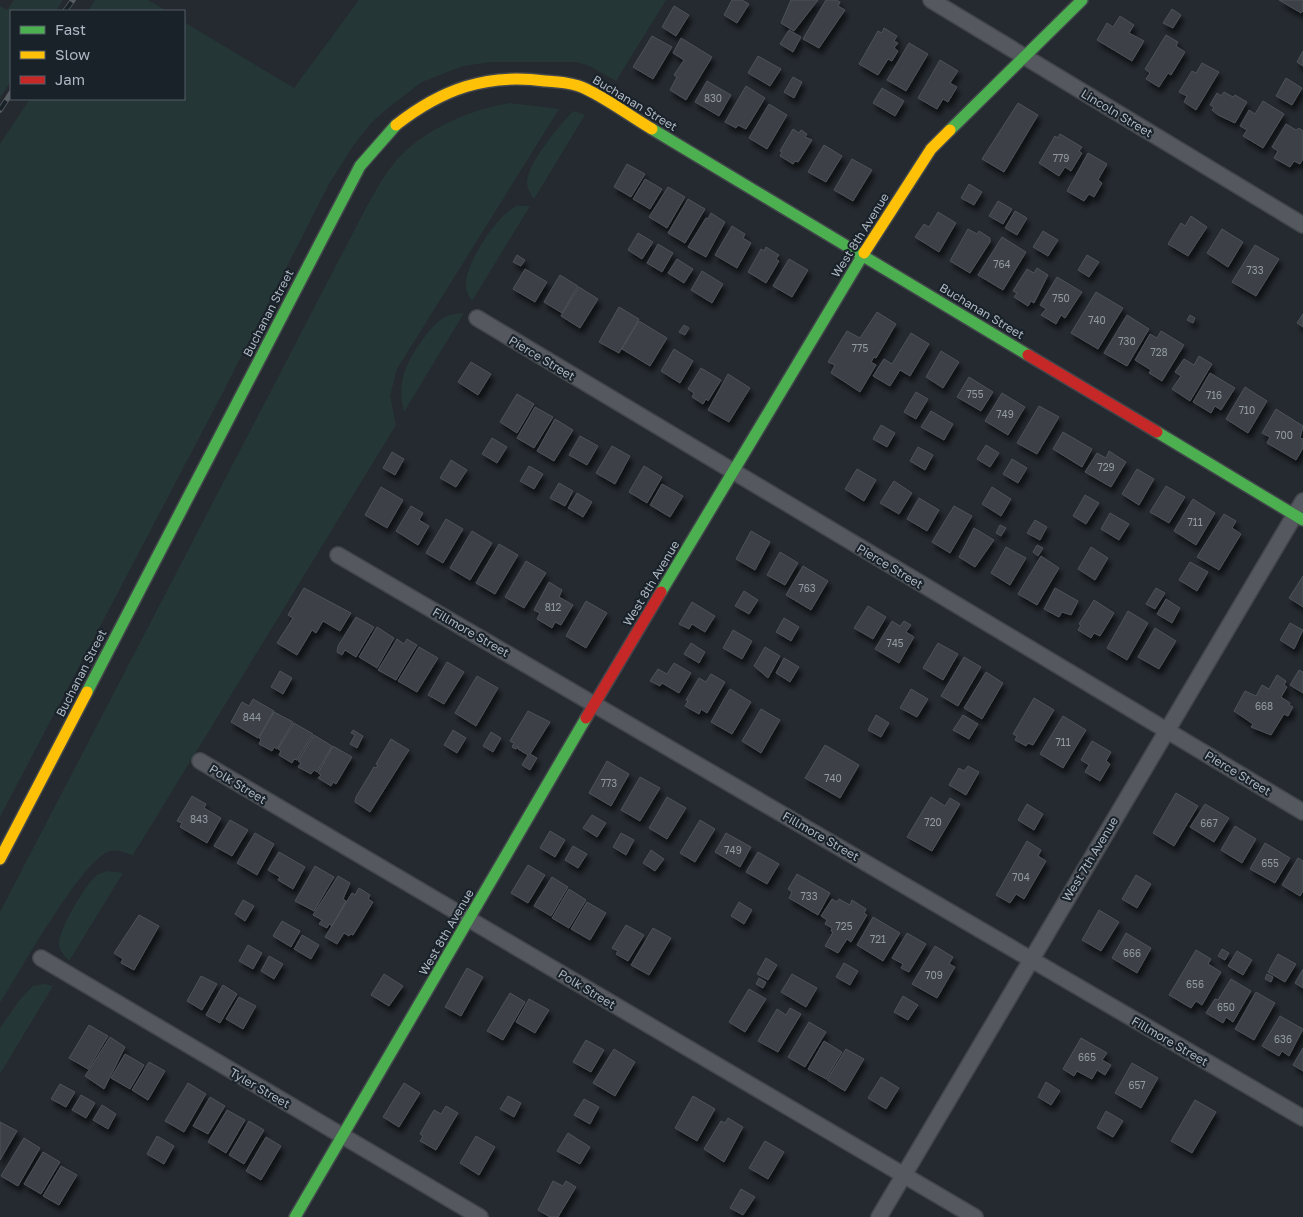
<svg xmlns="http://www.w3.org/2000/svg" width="1303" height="1217" font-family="'Golos Text',sans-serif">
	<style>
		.green { fill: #253636 }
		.building { fill: #3d4147; stroke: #4c5258; filter: url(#shadow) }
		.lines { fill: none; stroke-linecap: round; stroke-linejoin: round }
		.street-casing { stroke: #42464b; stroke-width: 18 }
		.fast-casing { stroke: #42464b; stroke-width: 14 }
		.slow-casing { stroke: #42464b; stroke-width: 14 }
		.jam-casing { stroke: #42464b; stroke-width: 14 }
		.street { stroke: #55585e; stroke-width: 15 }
		.fast { stroke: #4caf50; stroke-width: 11 }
		.slow { stroke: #ffc107; stroke-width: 11 }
		.jam { stroke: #c62828; stroke-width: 11 }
		.rail-casing { stroke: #585d62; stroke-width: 5.5 }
		.rail { stroke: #192129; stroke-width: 4; stroke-dasharray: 11; stroke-linecap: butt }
		.labels { text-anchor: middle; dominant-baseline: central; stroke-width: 4; stroke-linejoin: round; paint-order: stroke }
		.number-label { font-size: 10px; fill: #929aa3 }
		.street-label { font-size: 12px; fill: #aeb7c2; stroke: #192129 }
	</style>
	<defs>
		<filter id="shadow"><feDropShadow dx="3" dy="5.5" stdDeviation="2.5" flood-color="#0009"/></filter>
	</defs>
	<rect width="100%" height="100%" fill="#252a30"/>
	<path class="green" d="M14,0H63L56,11H11V81L0,98V6L7,10Z
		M95,0H148L167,11H88Z
		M359,0H666L616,81L590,66L576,62H491L463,66L422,82L389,107L371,123L353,146L329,184L220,398L0,817V144L30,99H184V22L294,88Z
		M509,103L559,109L397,369L390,396L396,425L133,855C125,853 116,848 107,852C77,868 21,970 0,1003V912L367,206C375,192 382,178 392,166C419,131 466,111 509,103Z
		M573,111L585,115L534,199C531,194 528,190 527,184C527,162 559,127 573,111Z
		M517,206H530L472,301C469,297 466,292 466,286C464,265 498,213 517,206Z
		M464,313L404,412C401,399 400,387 404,374C409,357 430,325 445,317C450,314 458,314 464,313Z
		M108,871L123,873L69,961C65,956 59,951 59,944C58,931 86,883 97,875C100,873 105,872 108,871Z
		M45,984L53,986L0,1074V1028L21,998L33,986Z"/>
	<path class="building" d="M732,0H742L749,4L737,23L724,15Z
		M791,0H818L794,31L781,23Z
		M826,0H836L840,2L838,6L845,10L819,48L803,39Z
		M1279,0H1303V11L1301,13Z
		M674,6L689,15L676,36L662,27Z
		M1172,9L1181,15L1173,28L1163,23Z
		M1120,16L1134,25L1129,33L1144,41L1132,61L1097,40L1107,23L1113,27Z
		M884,28L897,36L894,41L898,43L894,48L898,51L892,61L888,59L878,75L859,64L878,31L882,33Z
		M789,30L801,37L793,52L780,44Z
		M1166,35L1178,42L1176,46L1185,52L1171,75L1168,73L1159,87L1146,79L1150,73L1145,69Z
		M652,36L672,47L653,79L633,67Z
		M681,38L712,57L686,100L670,90L677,77L674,75L684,60L673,53Z
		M909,43L928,54L906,91L887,80Z
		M1303,51V66L1297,62Z
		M758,56L781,69L770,86L748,73Z
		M940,60L958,71L950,83L957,87L948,102L943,99L937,109L918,98Z
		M1202,63L1219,72L1196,110L1184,102L1187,96L1179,92L1192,71L1196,73Z
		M793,77L802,82L794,98L784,92Z
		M1286,78L1302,88L1292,105L1276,96Z
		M707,81L731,95L719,116L695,102Z
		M746,86L765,98L746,129L738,125L736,128L725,122Z
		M882,88L904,101L895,116L873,103Z
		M1224,92L1233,97L1235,95L1247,102L1235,123L1218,115L1212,110L1214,107L1210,105L1217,93L1221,96Z
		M1263,101L1284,114L1263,148L1243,136L1247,130L1240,126L1249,110L1255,114Z
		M1018,103L1038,115L1004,172L982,159Z
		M769,104L787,115L767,149L749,138Z
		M1286,124L1296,130L1299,128L1303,131V159L1300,164L1294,161L1290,167L1274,158L1278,151L1272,147Z
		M793,129L799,133L801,130L807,134L805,137L812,140L798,162L795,161L793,164L780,156L782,152L780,151Z
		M1060,134L1082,147L1079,151L1082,153L1071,171L1065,167L1059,176L1039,163L1055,136L1058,138Z
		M824,145L842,156L826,182L808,172Z
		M1088,153L1107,164L1098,180L1102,183L1094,197L1089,194L1084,201L1067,191Z
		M852,159L872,170L853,201L834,190Z
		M627,164L645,174L631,197L614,187Z
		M645,179L662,189L650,209L633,199Z
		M969,184L982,192L974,205L961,198Z
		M668,187L685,197L667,228L649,217Z
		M688,199L705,209L685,243L668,233Z
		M998,201L1012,209L1003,224L989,216Z
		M1015,211L1027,218L1017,235L1005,228Z
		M938,212L956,223L939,252L915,237L924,224L929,227Z
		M711,213L725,222L706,257L688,247L706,218L708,219Z
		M1191,216L1207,227L1188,256L1168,244L1181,223L1185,226Z
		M732,226L745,234L743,238L751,243L737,268L715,255Z
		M968,229L977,234L979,231L990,238V242L970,273L950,261Z
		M1222,229L1243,242L1228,267L1207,253Z
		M1043,231L1058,240L1048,256L1033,247Z
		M638,233L653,242L642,259L628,250Z
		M1002,237L1026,252L1003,290L978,275Z
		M658,244L673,253L662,272L647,263Z
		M1255,245L1279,259L1256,296L1232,282Z
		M766,247L779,255L776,259L779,261L766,283L748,272L761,249L764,251Z
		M517,255L525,260L521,266L513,262Z
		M1087,255L1099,262L1089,277L1078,270Z
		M677,259L693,269L684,283L668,273Z
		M789,259L808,270L792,297L773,286Z
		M1037,268L1048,275L1034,303L1031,301L1028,306L1014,297L1017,293L1013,291L1027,269L1034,273Z
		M525,269L547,282L535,302L513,289Z
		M702,271L723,284L712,303L691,290Z
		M560,275L578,286L562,313L544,302Z
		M1057,277L1082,292L1065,318L1061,315L1056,324L1041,315L1046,309L1040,305Z
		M579,287L598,299L580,328L561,316Z
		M1096,292L1123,308L1098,349L1071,333Z
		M619,307L639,319L619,353L599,342Z
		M877,312L896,324L876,358L874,357L871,362L876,365L860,392L831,373L835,365L828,362L847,331L860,338Z
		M1303,314V327L1297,323Z
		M1127,315L1149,329L1127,366L1104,353Z
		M1190,315L1195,318L1193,323L1187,320Z
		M639,321L667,338L650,366L622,349Z
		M684,325L689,328L685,335L679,332Z
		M1161,331L1184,345L1162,381L1149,373L1151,370L1135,360L1150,334L1157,338Z
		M911,333L929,344L910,376L900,370L890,386L873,376L884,359L892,364Z
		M674,349L693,361L680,383L661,371Z
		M941,351L959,362L943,388L926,377Z
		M1199,356L1212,364L1190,401L1172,389L1181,376L1175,372L1184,359L1194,365Z
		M471,362L491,374L478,395L458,382Z
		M701,368L721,380L708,401L706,399L703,404L692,397L694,393L688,389Z
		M1210,373L1235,388L1221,410L1215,406L1211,413L1193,402Z
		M728,374L750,388L729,422L708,410Z
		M969,377L993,392L981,411L957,397Z
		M1245,387L1267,401L1248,433L1226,419Z
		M916,392L928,399L916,419L904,412Z
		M1002,393L1025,407L1008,435L985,421Z
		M517,394L534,404L517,433L500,422Z
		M1039,406L1059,417L1037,454L1017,443Z
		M535,407L553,417L534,448L517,438Z
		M1276,409L1303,426L1300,438L1303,439V448L1296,460L1267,443L1270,437L1262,433Z
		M931,411L953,424L944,440L921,427Z
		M555,419L573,430L554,461L537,451Z
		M881,425L895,433L887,447L873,439Z
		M1063,432L1092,449L1082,467L1053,449Z
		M580,436L598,446L587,465L569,455Z
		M492,438L507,447L497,463L482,454Z
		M986,445L999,453L990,467L977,459Z
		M612,446L630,456L615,484L596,473Z
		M918,447L933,455L925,470L910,461Z
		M1109,451L1126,462L1111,487L1085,472L1097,453L1106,458Z
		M392,452L404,459L395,475L383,468Z
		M1012,459L1027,468L1018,483L1003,474Z
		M451,460L467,470L456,487L440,478Z
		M529,466L543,474L534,489L520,481Z
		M644,466L662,477L647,503L629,492Z
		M857,469L876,480L864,501L845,489Z
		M1137,469L1154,479L1139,505L1122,494Z
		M894,481L912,493L899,514L880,503Z
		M559,483L573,491L565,506L550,498Z
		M662,484L683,496L670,517L650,505Z
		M1166,486L1185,497L1169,523L1150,512Z
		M381,487L403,500L387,528L365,515Z
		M992,487L1011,499L1001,516L982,504Z
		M577,493L592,502L583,517L568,508Z
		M1085,495L1099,503L1086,524L1073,516Z
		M919,498L939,510L927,531L907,519Z
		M1193,499L1215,513L1196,545L1174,531Z
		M411,506L423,513L419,520L429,526L418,545L396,531Z
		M954,506L972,516L950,553L932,542Z
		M1110,513L1129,524L1119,540L1101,529Z
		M1224,514L1236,521L1232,528L1241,534L1219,570L1197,557Z
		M446,519L463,529L443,563L426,553Z
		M1035,520L1047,527L1040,540L1027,533Z
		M1000,525L1006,528L1001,536L996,533Z
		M974,528L994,540L975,567L959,557Z
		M472,531L492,543L470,580L450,568Z
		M751,531L770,542L755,570L736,559Z
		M499,544L518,555L495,594L476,583Z
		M1037,545L1043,548L1038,556L1033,552Z
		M1006,547L1026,558L1010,585L991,573Z
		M1091,547L1108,558L1095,580L1078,569Z
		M780,552L798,563L785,585L767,575Z
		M1041,556L1059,568L1037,605L1018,594Z
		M526,561L546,573L524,608L505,597Z
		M1190,562L1208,572L1197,591L1179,580Z
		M803,566L828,581L811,610L786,595Z
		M1303,576V607L1289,598Z
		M549,582L562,590L559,597L573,605L561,625L555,622L552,628L537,619L540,613L534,610Z
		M304,588L351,613L340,631L323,621L316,633L312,630L297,655L277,643L293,618L288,615Z
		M1055,588L1078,601L1071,615L1062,612L1059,617L1044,609Z
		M1156,588L1165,593L1155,609L1146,604Z
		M744,591L758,600L749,614L735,606Z
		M1166,599L1180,608L1172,623L1157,614Z
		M1094,600L1114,613L1100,636L1094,633L1091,638L1078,630L1081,625L1079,624Z
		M586,601L607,613L586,648L566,636Z
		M692,602L715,616L705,632L692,624L689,629L679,624Z
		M868,606L886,617L873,639L854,628Z
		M1128,611L1148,623L1127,660L1107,648Z
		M356,617L374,627L356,657L345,650L342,655L337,652L338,646Z
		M784,618L799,627L791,641L776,632Z
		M892,621L900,626L904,621L911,625L906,632L914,637L899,663L875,649Z
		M1290,623L1303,630L1294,649L1280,640Z
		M377,627L394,638L377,668L359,657Z
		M1155,628L1176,641L1159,669L1138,657Z
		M733,630L752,641L742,659L723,648Z
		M397,639L404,644L407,639L417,645L396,680L378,670Z
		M691,643L705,652L699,663L684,654Z
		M938,643L958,654L943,680L923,668Z
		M419,647L438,658L417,692L398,681Z
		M765,647L780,656L768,678L754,666Z
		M964,657L981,667L958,706L941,696Z
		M784,658L799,667L790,682L776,673Z
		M447,662L464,672L444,704L428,695Z
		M674,663L691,673L679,693L662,683L660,686L650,681L658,669L667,674Z
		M1299,670L1303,672V693L1290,685Z
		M280,671L292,678L283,694L271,687Z
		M986,672L1003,683L982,719L964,708Z
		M711,674L725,682L707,713L701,709L699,714L685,706L688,701L686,700L699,678L706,682Z
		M1277,675L1286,681L1284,685L1287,687L1281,697L1290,703L1289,705L1293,707L1288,716L1284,714L1271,735L1251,727L1253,724L1234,711L1245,691L1256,696L1262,685L1269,689Z
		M477,676L498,688L476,726L455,713Z
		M730,689L751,702L732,734L711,722Z
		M911,689L928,699L917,717L900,708Z
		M1034,698L1054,710L1033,745L1028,743L1026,746L1015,740L1017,736L1013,734Z
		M253,699L274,711L258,738L231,722L242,702L249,706Z
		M761,709L780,720L761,753L742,741Z
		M528,711L550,722L530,754L537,758L530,770L522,765L528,755L518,749V746L516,749L512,747L514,743L510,741Z
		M274,712L293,722L277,749L274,747L272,751L259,744L261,740L259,738Z
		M876,715L889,723L881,737L868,730Z
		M963,715L978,724L969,739L953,730Z
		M1063,716L1086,730L1063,768L1040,754Z
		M294,723L313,734L297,760L294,759L292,763L279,755L281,751L278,749Z
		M353,730L363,736L357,748L350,744L355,735L351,733Z
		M453,730L466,738L457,753L444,745Z
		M491,732L501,738L493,752L483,746Z
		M314,735L332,746L317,772L314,770L311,774L298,767L301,763L298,761Z
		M391,739L409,750L370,812L355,802L356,797L374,767L376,768L378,765L376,764Z
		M1092,741L1111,752L1106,761L1110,764L1100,781L1085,772L1089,765L1081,760Z
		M825,745L859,765L840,798L805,778Z
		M333,746L352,757L336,784L333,782L331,786L318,778L321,775L318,773Z
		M607,761L629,774L611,806L589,793Z
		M968,766L979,772L966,795L949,785L959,768L964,771Z
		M640,777L660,788L640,821L621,810Z
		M1176,793L1198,806L1174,846L1153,833Z
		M192,796L206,804L204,808L221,818L207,843L180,827L182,823L177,821Z
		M667,797L686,808L667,839L649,828Z
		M931,797L945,806L950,798L960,804L932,851L907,837Z
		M1027,804L1043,814L1034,830L1018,820Z
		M1205,804L1229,818L1214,842L1190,827Z
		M592,815L606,823L597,837L583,828Z
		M230,820L248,830L232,856L214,846Z
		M700,820L715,829L695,862L680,853Z
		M1235,826L1256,839L1242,863L1221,850Z
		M550,831L565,840L555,857L540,848Z
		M255,833L274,844L257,875L237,863Z
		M621,833L634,840L626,855L613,847Z
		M726,833L751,847L740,867L715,852Z
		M1027,841L1041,850L1038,856L1046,861L1024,899L1016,894L1010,903L996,895Z
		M1265,843L1290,858L1275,883L1250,869Z
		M573,846L587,854L578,868L565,860Z
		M651,850L664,859L655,871L643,863Z
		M279,852L305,867L293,889L278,880L280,877L268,870Z
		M758,852L779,864L767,884L746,872Z
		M1298,858L1303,861V891L1300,896L1282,885Z
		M528,865L545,875L528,903L511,893Z
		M315,866L334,877L314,911L295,901Z
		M797,874L830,893L818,915L789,898L792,892L788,889Z
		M1136,875L1151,884L1137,908L1122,899Z
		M338,876L350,883L343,899L346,901L332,926L329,924L327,928L319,924L322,920L313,915Z
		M552,877L568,887L551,916L534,906Z
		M359,888L370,895L368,899L373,902L353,935L351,934L349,936L344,933L337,944L325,937L352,893L355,895Z
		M569,889L586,900L569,928L552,918Z
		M832,899L837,902L839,899L850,905L852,900L866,909L864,913L867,915L851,942L847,939L838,953L825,946L833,932L831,931L832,928L825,924L827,920L821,916Z
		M243,900L254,906L245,921L235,914Z
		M587,902L606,913L590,940L571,929Z
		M739,902L752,910L744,924L731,916Z
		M1099,910L1119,922L1101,951L1082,940Z
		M139,915L159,926L134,970L121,963L123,959L114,953Z
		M873,917L900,933L883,961L857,945Z
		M282,921L300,931L291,947L273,936Z
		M626,925L644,935L628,961L616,954L618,951L612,948Z
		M653,928L671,938L649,975L631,965Z
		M907,933L926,944L909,972L901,968L903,964L892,958Z
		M1126,933L1151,948L1137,973L1112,958Z
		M302,935L319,945L311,959L294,949Z
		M248,945L262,953L253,969L239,961Z
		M935,946L953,957L949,964L955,967L937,998L912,984Z
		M1222,949L1229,953L1225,960L1218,956Z
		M1196,950L1211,959L1208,964L1221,972L1202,1005L1196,1001L1191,1008L1169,995Z
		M1237,951L1252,960L1243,975L1228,966Z
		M1278,954L1296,964L1285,982L1268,972Z
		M269,956L283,964L274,979L261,971Z
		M766,958L777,965L768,980L757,974Z
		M844,963L858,971L850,985L836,977Z
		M467,968L483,977L461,1016L445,1007Z
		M1303,969V988L1295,983Z
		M384,974L403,986L389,1006L371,995Z
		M792,974L817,988L806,1007L781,992Z
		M1267,974L1273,977L1271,982L1265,979Z
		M201,976L217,984L202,1010L187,1001Z
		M759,978L766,982L763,988L756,984Z
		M1231,979L1251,991L1233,1022L1226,1017L1223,1023L1206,1013L1215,999L1218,1000Z
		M223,985L237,994L220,1023L206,1015Z
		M749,989L766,999L745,1032L729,1022Z
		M1256,992L1275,1003L1254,1040L1235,1029Z
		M510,993L525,1002L503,1040L487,1031Z
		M903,996L918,1005L908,1020L894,1012Z
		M239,997L256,1006L243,1029L226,1019Z
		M529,999L549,1010L535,1033L516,1022Z
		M790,1008L801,1014L778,1052L758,1041L777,1009L786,1015Z
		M1280,1016L1303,1029L1289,1056L1282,1051L1279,1056L1262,1046Z
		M809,1022L826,1032L805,1067L788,1057Z
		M89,1025L108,1036L88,1069L69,1058Z
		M110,1037L125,1047L104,1089L85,1076Z
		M1081,1038L1107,1053L1102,1060L1111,1065L1105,1075L1097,1070L1092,1079L1077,1071L1074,1076L1063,1069Z
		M586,1040L604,1050L591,1072L573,1062Z
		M824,1041L842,1052L826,1079L808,1069Z
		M1303,1048V1071L1293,1065Z
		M614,1049L635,1062L615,1096L593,1083Z
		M846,1049L864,1059L845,1091L827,1080Z
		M125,1054L144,1065L130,1089L111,1078Z
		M149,1062L165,1071L148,1100L132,1090Z
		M1132,1063L1158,1078L1141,1108L1115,1093Z
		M881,1077L899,1088L886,1109L868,1098Z
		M1046,1082L1060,1091L1051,1105L1038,1097Z
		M188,1083L206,1094L184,1132L165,1121Z
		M404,1083L420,1093L399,1127L383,1117Z
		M60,1084L75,1092L66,1107L51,1099Z
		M81,1095L95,1103L86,1118L72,1110Z
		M508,1096L521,1103L514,1117L500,1109Z
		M693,1096L715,1109L697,1141L675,1128Z
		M210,1097L225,1106L208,1134L193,1126Z
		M584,1099L599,1107L590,1124L574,1115Z
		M1195,1100L1216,1112L1192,1153L1171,1141Z
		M102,1105L116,1114L108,1129L93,1120Z
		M446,1106L458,1113L436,1150L420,1141L423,1136L420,1134L434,1110L441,1114Z
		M227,1110L245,1120L226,1153L208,1142Z
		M1106,1111L1123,1121L1113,1137L1097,1128Z
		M728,1118L743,1127L724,1162L704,1149L721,1121L725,1123Z
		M249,1121L264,1130L244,1164L229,1155Z
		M0,1122L17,1131L0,1160Z
		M568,1133L590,1147L580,1164L557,1151Z
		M157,1136L174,1146L164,1164L147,1154Z
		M476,1136L495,1147L479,1175L460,1163Z
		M266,1137L281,1146L261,1180L246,1171Z
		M24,1138L40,1148L18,1186L1,1176Z
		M765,1141L784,1152L768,1179L749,1168Z
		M43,1152L60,1162L41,1194L24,1184Z
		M61,1166L77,1175L59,1205L43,1196Z
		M553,1181L563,1186L566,1181L576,1187L558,1217H550L538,1210Z
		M741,1189L755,1197L743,1215L730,1208Z"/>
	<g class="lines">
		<defs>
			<path id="street" d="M931,0L1303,225
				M477,318L1303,812
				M338,555L1303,1118
				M200,761L975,1217
				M41,958L480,1217
				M879,1217L1303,501"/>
			<path id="fast" d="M652,129L1028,355
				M950,130L1082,0
				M1157,432L1303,520
				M661,592L864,253
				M87,692L360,166L396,125
				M295,1217L586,718"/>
			<path id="slow" d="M396,125C442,89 487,73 545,81C559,82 574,83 586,89C609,100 630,116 652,129
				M864,253L931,149L950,130
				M0,859L87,692"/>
			<path id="jam" d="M1028,355L1157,432
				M586,718L661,592"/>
		</defs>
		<use href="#street" class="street-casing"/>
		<use href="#fast" class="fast-casing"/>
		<use href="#slow" class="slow-casing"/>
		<use href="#jam" class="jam-casing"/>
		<use href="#street" class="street"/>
		<use href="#fast" class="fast"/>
		<use href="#slow" class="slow"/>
		<use href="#jam" class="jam"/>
		<defs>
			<path id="rail" d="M65,11L73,0
				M0,110L11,93"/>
		</defs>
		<use href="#rail" class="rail-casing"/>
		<use href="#rail" class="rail"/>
	</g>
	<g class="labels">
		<g class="number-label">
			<text x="713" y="98">830</text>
			<text x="1061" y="158">779</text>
			<text x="1002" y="264">764</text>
			<text x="1255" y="270">733</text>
			<text x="1061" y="298">750</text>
			<text x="1097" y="320">740</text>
			<text x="1127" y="341">730</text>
			<text x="860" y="348">775</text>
			<text x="1159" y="352">728</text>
			<text x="975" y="394">755</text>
			<text x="1214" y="395">716</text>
			<text x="1247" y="410">710</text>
			<text x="1005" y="414">749</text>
			<text x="1284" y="435">700</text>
			<text x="1106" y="467">729</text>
			<text x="1195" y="522">711</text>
			<text x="807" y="588">763</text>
			<text x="553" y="607">812</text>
			<text x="895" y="643">745</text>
			<text x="1264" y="706">668</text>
			<text x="252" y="717">844</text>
			<text x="1063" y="742">711</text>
			<text x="833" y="778">740</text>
			<text x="609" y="783">773</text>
			<text x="199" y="819">843</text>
			<text x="933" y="822">720</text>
			<text x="1209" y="823">667</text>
			<text x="733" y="850">749</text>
			<text x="1270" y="863">655</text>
			<text x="1021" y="877">704</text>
			<text x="809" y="896">733</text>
			<text x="844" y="926">725</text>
			<text x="878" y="939">721</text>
			<text x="1132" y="953">666</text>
			<text x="934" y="975">709</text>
			<text x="1195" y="984">656</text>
			<text x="1226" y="1007">650</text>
			<text x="1283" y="1039">636</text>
			<text x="1087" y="1057">665</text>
			<text x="1137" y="1085">657</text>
		</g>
		<g class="street-label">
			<text transform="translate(635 103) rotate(31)">Buchanan Street</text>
			<text transform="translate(1117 113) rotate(31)">Lincoln Street</text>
			<text transform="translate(860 235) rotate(-58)">West 8th Avenue</text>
			<text transform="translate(982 311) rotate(31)">Buchanan Street</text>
			<text transform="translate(268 313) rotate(-63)">Buchanan Street</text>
			<text transform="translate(542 358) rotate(31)">Pierce Street</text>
			<text transform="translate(890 566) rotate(31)">Pierce Street</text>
			<text transform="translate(651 583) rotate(-59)">West 8th Avenue</text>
			<text transform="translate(471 632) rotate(30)">Fillmore Street</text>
			<text transform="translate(81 673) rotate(-63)">Buchanan Street</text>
			<text transform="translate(1238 773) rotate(31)">Pierce Street</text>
			<text transform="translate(238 784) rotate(31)">Polk Street</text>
			<text transform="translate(821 836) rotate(30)">Fillmore Street</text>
			<text transform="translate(1090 859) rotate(-59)">West 7th Avenue</text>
			<text transform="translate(446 932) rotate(-60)">West 8th Avenue</text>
			<text transform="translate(587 989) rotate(31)">Polk Street</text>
			<text transform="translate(1170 1041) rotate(30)">Fillmore Street</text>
			<text transform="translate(260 1088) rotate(30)">Tyler Street</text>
		</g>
	</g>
	<rect x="10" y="10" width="175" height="90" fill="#192129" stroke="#555d66"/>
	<rect x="20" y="26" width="25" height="8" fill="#4caf50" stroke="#555d66"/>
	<text x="55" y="35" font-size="15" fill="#aeb7c2">Fast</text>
	<rect x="20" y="51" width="25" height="8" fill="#ffc107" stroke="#555d66"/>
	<text x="55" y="60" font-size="15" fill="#aeb7c2">Slow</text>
	<rect x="20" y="76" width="25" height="8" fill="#c62828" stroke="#555d66"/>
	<text x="55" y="85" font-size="15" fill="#aeb7c2">Jam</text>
</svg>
